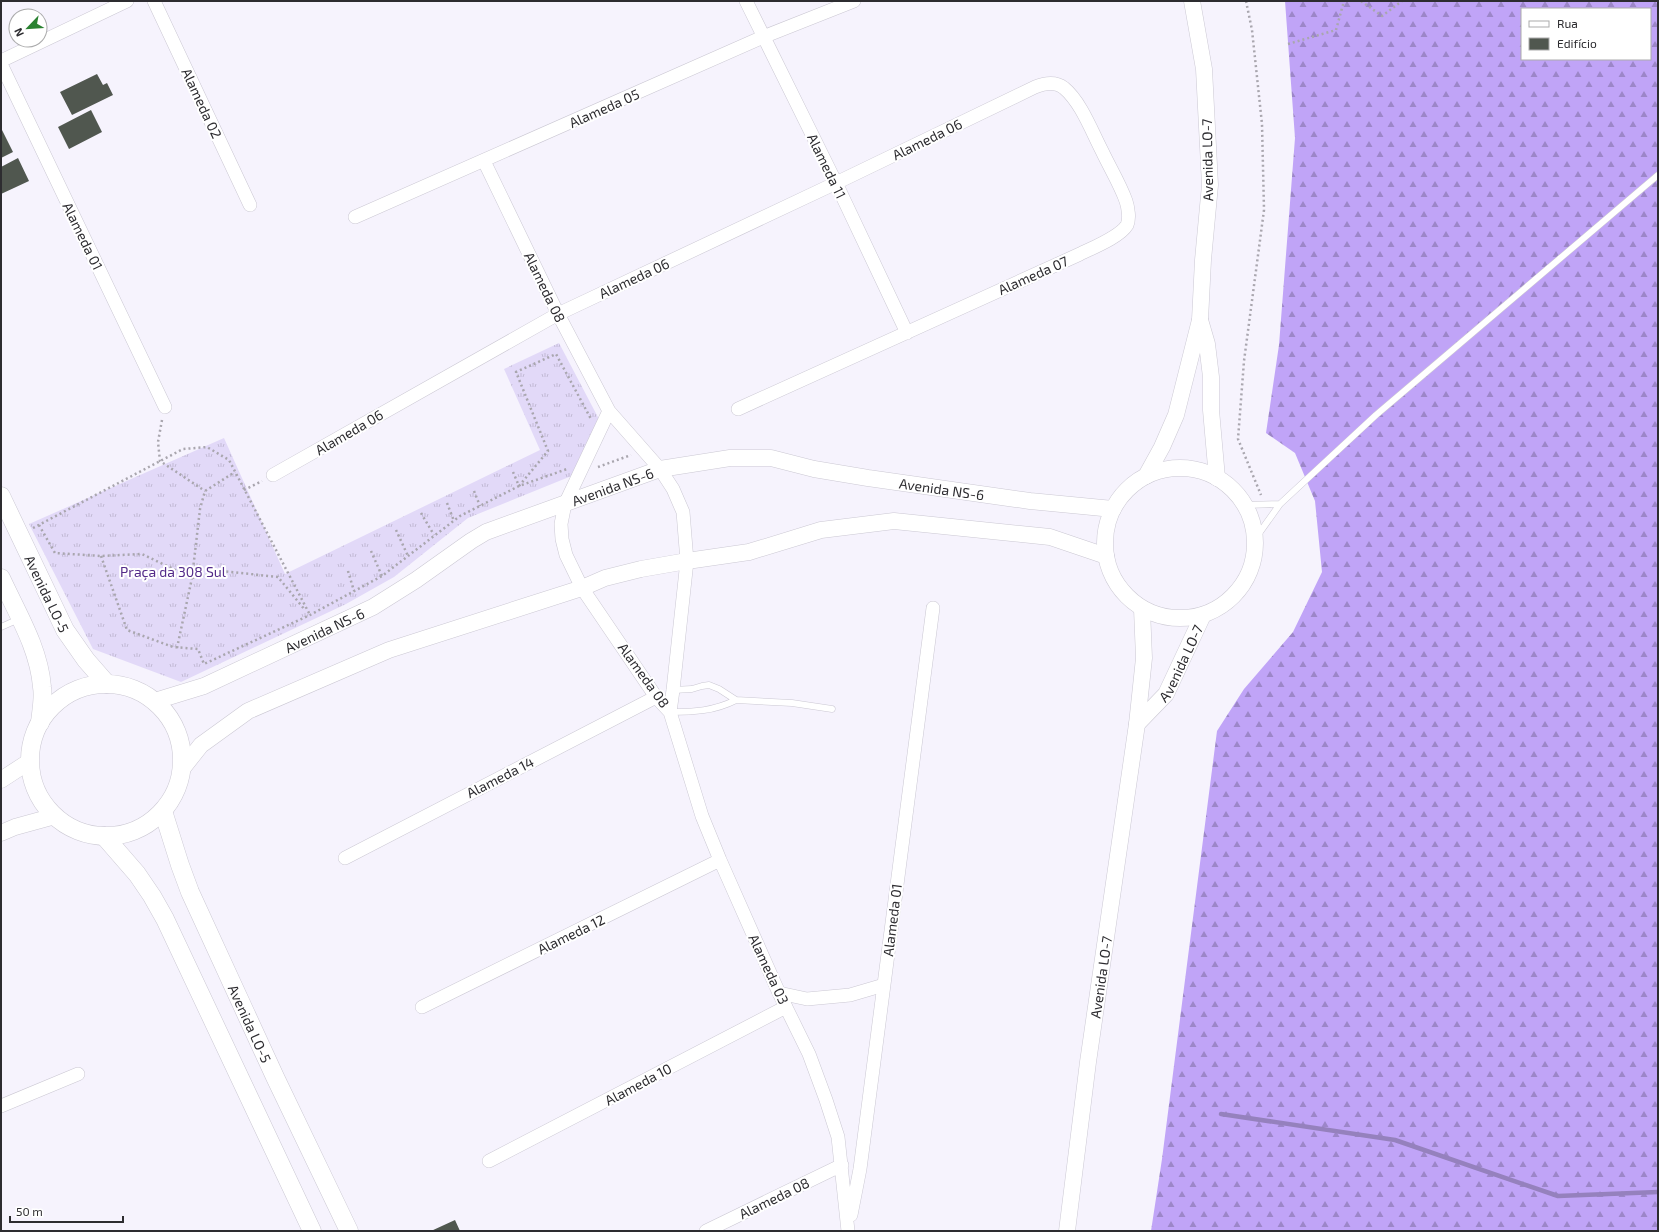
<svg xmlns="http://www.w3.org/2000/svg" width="1659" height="1232" font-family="'Exo 2',sans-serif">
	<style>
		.grass { fill: url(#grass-tufts) }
		.forest { fill: url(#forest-firs); fill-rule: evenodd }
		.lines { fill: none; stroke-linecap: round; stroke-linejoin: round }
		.stream { stroke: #9581bd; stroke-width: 4.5 }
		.building { fill: #50574f }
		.service-casing { stroke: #cbc8d3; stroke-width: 7 }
		.minor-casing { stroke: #cbc8d3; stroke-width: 14 }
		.tertiary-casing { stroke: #cbc8d3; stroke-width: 17 }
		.secondary-casing { stroke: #cbc8d3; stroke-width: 19 }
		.path { stroke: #a9a6ae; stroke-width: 2.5; stroke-dasharray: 2 3; stroke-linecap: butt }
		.service { stroke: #fff; stroke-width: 6 }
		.minor { stroke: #fff; stroke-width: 13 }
		.tertiary { stroke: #fff; stroke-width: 16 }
		.secondary { stroke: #fff; stroke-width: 18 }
		.labels { text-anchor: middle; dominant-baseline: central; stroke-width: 4; stroke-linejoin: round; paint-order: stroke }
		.street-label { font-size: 14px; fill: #2d2c30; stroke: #fff }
		.park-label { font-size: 14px; fill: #532a89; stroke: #fff }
	</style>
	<defs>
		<pattern id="grass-tufts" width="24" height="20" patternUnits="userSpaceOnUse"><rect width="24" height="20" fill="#e2d9f8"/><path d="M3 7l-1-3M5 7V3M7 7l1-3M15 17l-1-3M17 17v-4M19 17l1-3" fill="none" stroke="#c2bad5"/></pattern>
		<pattern id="forest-firs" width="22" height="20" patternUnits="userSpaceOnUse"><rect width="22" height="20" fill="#c0a4f7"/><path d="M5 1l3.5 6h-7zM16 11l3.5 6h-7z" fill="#9c86c8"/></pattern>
	</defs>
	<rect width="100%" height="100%" fill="#f6f3fd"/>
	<path class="grass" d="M559,343L601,423L574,475L468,518L394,577L346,604L181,682L93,649L29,524L224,438L285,574L540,450L504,369Z"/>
	<path class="forest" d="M1285,1H1658V1231H1151L1162,1159L1217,731L1244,689L1293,632L1322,572L1315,501L1295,453L1266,433L1279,345L1295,138ZM1522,9H1650V59H1522Z"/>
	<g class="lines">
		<path class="stream" d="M1221,1114L1395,1140L1558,1196L1658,1192"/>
	</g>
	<path class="building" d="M97,74L103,85L107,83L113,95L72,115L60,92Z
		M91,110L102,132L69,149L58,127Z
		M1,128L13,152L1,158Z
		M18,158L29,181L1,194V167Z
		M455,1220L460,1231H431Z"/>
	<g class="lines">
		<defs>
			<path id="service" d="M1244,505L1280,504
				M1255,539L1280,504L1376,415L1658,175
				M1,627L19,619
				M673,690L692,689L702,686L709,685L719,689L736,700L792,703L832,709
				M670,712C694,712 714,711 736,700"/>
			<path id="minor" d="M154,1L250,205
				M746,1L836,183L907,333
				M1,61L127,1
				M1,64L165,407
				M484,161L558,314L609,411L660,469L673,489L683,512L687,561L673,690L670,712
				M355,217L763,37L854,1
				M609,411L565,504L561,524L562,539L566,555L582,588L656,697L670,712L702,816L720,860L779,993L809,1054L826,1100L838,1137L848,1231
				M273,475L558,314L836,183L1035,87C1045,83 1055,81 1064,88C1081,102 1092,132 1102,151C1110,168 1120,184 1126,201C1128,207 1130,219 1127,225C1120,237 1092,248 1080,254L738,409
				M345,858L656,697
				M779,993L807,999L850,995L884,985
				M422,1007L720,860
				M1,1106L78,1074
				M489,1161L786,1007
				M851,1215L860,1169L933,608
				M706,1231L842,1165"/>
			<g id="tertiary">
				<path d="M1200,320L1207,344L1211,377V410L1217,478"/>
				<circle cx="1180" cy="543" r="75"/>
				<path d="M1146,476L1162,447L1176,415L1200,320L1203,260L1210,185L1204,69L1192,1"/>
				<path id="s1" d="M155,701L204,686L373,607L416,580L471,541L486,532L660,469L730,458H771L814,469L868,478L1030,501L1113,509"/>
				<path id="s2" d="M1137,724L1166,694L1203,615"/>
				<path d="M182,769L201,745L248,711L389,650L582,588L605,578L641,569L687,561L749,552L821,530L894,521L1050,537L1106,556"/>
				<path d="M1,780L30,761"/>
				<path d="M1,833L15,827L55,816"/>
				<path id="s3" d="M1067,1231L1088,1062L1137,724L1144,658L1142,609"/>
			</g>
			<g id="secondary">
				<path id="s4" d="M1,496L65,630L86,660L107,684"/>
				<path d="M1,578C17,613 39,648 42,687C44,698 41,711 40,723"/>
				<circle cx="106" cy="760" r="76"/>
				<path id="s5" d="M163,811L180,865L190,892L275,1077L349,1231"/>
				<path d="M104,836L137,874L152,896L165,919L312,1231"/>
			</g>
		</defs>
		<use href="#service" class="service-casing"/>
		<use href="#minor" class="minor-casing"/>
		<use href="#tertiary" class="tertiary-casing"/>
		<use href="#secondary" class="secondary-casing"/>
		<path class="path" d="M1246,1L1252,30L1262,124L1264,210L1244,361L1238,439L1261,495
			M1361,1L1382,16L1402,1
			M1288,44L1336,30L1344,1
			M162,420L158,442L160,461L205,491
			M598,467L631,455
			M513,472L519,486
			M519,486L548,451L516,372L556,354L591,419
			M244,490L262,481
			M474,491L480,506
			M447,503L454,521
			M421,513L434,535
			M39,525L55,553L101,556L142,554L192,578L222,571L278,577L305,610
			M33,528L183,449L207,447L229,460L310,615
			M396,530L408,556
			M371,551L382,576
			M101,556L127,630L173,647L198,649L204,664L310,615L382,576L460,516L519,486L567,469
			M348,571L354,591
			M177,648L192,578L200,509L205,491L235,472"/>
		<use href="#service" class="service"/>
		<use href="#minor" class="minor"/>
		<use href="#tertiary" class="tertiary"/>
		<use href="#secondary" class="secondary"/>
	</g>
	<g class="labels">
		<g class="street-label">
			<text transform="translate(202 103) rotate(65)">Alameda 02</text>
			<text transform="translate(604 108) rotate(-24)">Alameda 05</text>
			<text transform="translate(927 139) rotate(-26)">Alameda 06</text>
			<text transform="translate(1207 160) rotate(-91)">Avenida LO-7</text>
			<text transform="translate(827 166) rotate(64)">Alameda 11</text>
			<text transform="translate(83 236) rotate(64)">Alameda 01</text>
			<text transform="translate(1033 275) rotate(-24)">Alameda 07</text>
			<text transform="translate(634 278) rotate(-25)">Alameda 06</text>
			<text transform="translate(545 287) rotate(64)">Alameda 08</text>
			<text transform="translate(349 432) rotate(-30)">Alameda 06</text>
			<text stroke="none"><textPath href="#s1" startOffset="508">Avenida NS-6</textPath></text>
			<text stroke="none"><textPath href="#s1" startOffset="844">Avenida NS-6</textPath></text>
			<text stroke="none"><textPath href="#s4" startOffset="108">Avenida LO-5</textPath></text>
			<text stroke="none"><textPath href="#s1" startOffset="184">Avenida NS-6</textPath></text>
			<text stroke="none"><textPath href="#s2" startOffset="76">Avenida LO-7</textPath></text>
			<text transform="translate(644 675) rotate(54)">Alameda 08</text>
			<text transform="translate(500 777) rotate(-27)">Alameda 14</text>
			<text transform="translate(892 920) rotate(-83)">Alameda 01</text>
			<text transform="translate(571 934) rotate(-26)">Alameda 12</text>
			<text transform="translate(769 969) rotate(65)">Alameda 03</text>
			<text stroke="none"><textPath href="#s3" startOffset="256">Avenida LO-7</textPath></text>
			<text stroke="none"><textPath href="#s5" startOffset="230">Avenida LO-5</textPath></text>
			<text transform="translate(638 1084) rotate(-28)">Alameda 10</text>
			<text transform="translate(774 1198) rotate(-26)">Alameda 08</text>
		</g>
		<g class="park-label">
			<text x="173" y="571">Praça da 308 Sul</text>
		</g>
	</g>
	<rect width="1659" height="1232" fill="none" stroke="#2d2c30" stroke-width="4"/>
	<rect x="1521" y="8" width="130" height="52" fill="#ffffff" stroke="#ababac"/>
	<rect x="1529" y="21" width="20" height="6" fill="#ffffff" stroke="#ababac"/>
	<text x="1557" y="28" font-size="12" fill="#2d2c30">Rua</text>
	<rect x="1529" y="38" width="20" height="12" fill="#50574f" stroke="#ababac"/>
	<text x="1557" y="48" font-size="12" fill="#2d2c30">Edifício</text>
	<g transform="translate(28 28) rotate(245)"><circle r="19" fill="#ffffff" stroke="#ababac"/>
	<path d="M0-3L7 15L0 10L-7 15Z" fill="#2a8231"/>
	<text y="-6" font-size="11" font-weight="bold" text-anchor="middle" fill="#2d2c30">N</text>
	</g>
	<path d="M10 1216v6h113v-6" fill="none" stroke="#2d2c30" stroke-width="2"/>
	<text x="16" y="1216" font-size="12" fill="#2d2c30" stroke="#ffffff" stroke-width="3" paint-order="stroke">50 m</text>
</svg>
